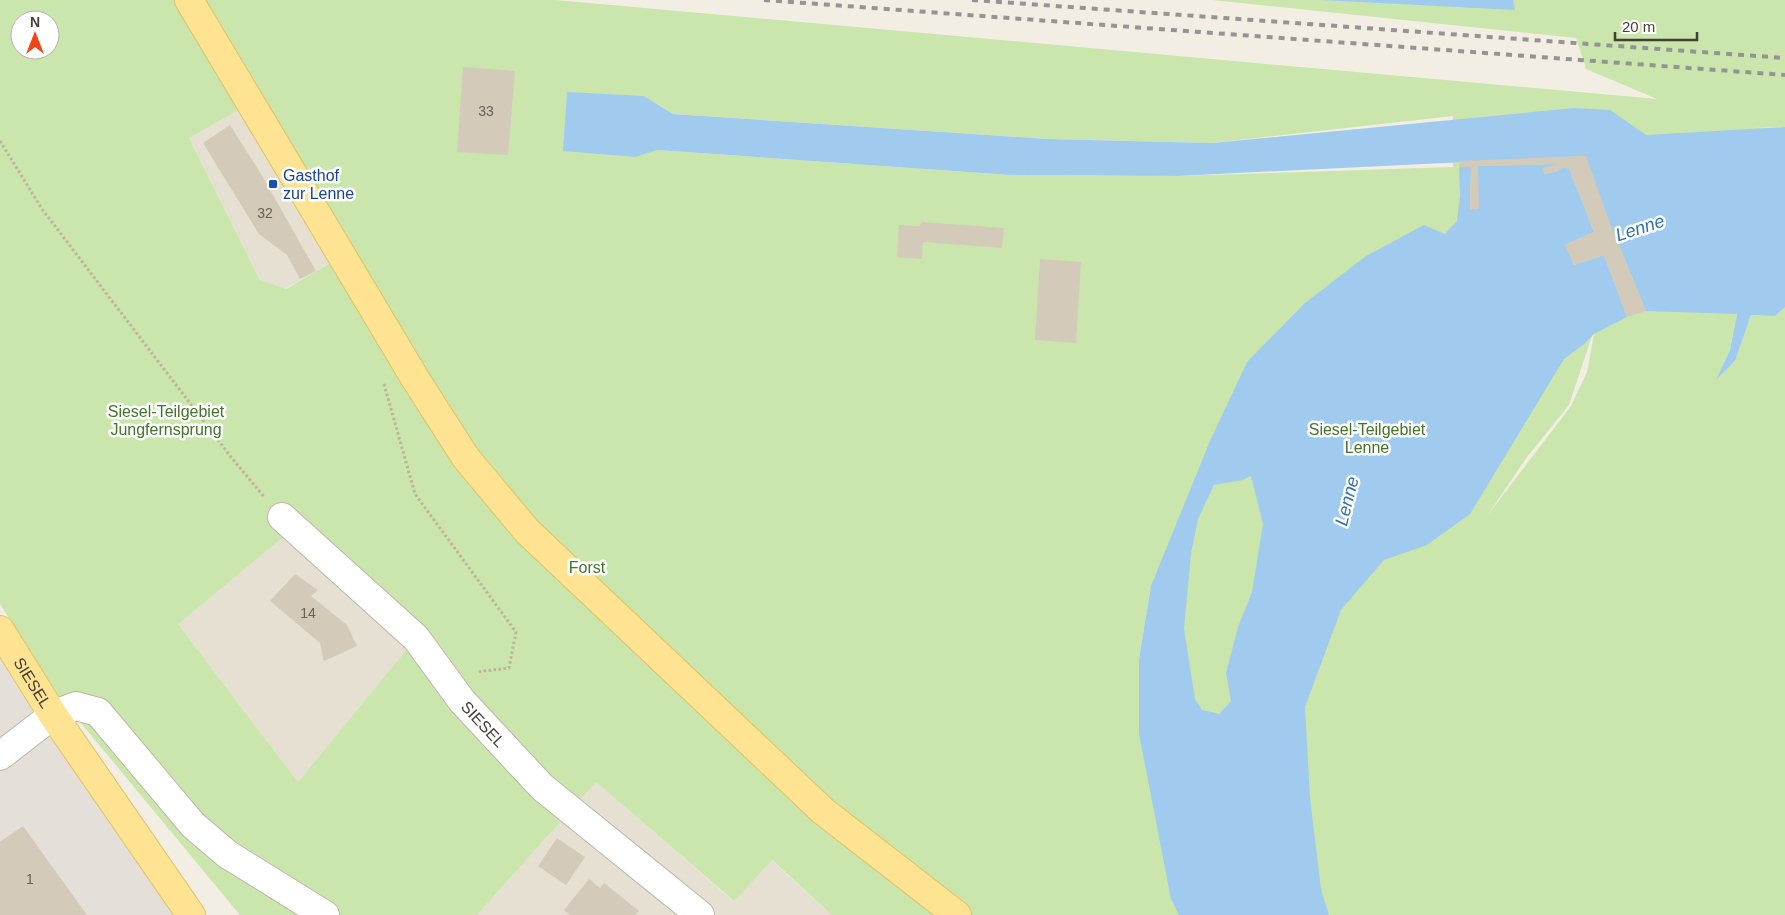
<svg xmlns="http://www.w3.org/2000/svg" width="1785" height="915" font-family="Helvetica,sans-serif">
	<style>
		.residential { fill: #e6e0d2 }
		.industrial { fill: #e4e0d9 }
		.green { fill: #cae6ad; fill-rule: evenodd }
		.water { fill: #a0cbef; fill-rule: evenodd }
		.building { fill: #d3caba }
		.lines { fill: none; stroke-linecap: round; stroke-linejoin: round }
		.minor-casing { stroke: #bdb6a7; stroke-width: 30 }
		.major-casing { stroke: #e1c162; stroke-width: 30 }
		.path { stroke: #bfb398; stroke-width: 3; stroke-dasharray: 2.5 2.5; stroke-linecap: butt }
		.minor { stroke: #fff; stroke-width: 28 }
		.major { stroke: #fde392; stroke-width: 28 }
		.rail { stroke: #949494; stroke-width: 4; stroke-dasharray: 6 6; stroke-linecap: butt }
		.transit-dot { fill: #1a4fb4; stroke: #fff; stroke-width: 2 }
		.labels { text-anchor: middle; dominant-baseline: central; stroke-width: 5; stroke-linejoin: round; paint-order: stroke }
		.number-label { font-size: 14px; fill: #686156 }
		.transit-label { font-size: 16px; fill: #164399; stroke: #fff; text-anchor: start }
		.park-label { font-size: 16px; fill: #427429; stroke: #fff }
		.street-label { font-size: 16px; fill: #443e34; stroke: #fff }
		.water-label { font-size: 18px; font-style: italic; fill: #2f72ae; stroke: #fff }
	</style>
	<rect width="100%" height="100%" fill="#f2eee4"/>
	<path class="residential" d="M250,104L342,256L269,298L189,138Z
		M282,517L416,638L298,782L165,607Z
		M596,782L733,901L771,860L832,915H477Z"/>
	<path class="industrial" d="M0,621L196,915H0Z"/>
	<path class="green" d="M0,0H556L1657,99L1586,69L1576,38L1212,0H1785V127H1754L1785,128V915H832L772,860L734,901L596,782L477,915H240L61,699L0,604ZM20,20H50V50H20ZM644,96L673,114L1048,139L1212,143L1453,116V167L1177,176L1010,175L657,150ZM250,104L342,256L286,289L260,280L189,138ZM1737,313L1775,316L1751,315L1735,361L1717,379L1730,350ZM1620,320L1594,334L1587,372L1571,406L1487,516L1527,457L1569,405L1594,330ZM294,528L416,638L298,782L178,624ZM1151,586L1139,734V659Z"/>
	<path class="water" d="M1321,0H1513L1515,10Z
		M567,92L644,96L673,114L1048,139L1212,143L1574,108L1610,110L1646,135L1785,127V307L1775,316L1751,315L1735,361L1716,380L1730,350L1737,314L1646,311L1618,243L1629,234L1613,232L1585,156L1177,176L1010,175L657,150L635,157L563,151Z
		M1558,164L1542,169L1545,174L1558,171L1561,168H1569L1594,232L1565,245L1574,265L1604,255L1627,317L1594,334L1584,344L1564,359L1470,514L1427,545L1384,560L1341,610L1305,707L1310,798L1321,889L1329,915H1179L1171,899L1139,734V659L1151,586L1210,441L1247,362L1305,303L1366,256L1424,225L1445,234L1457,221L1460,196L1459,167H1471L1470,208L1478,209V166ZM1251,476L1263,524L1252,592L1238,627L1226,673L1231,701L1219,714L1202,710L1195,699L1184,629L1191,554L1198,519L1214,485L1243,480Z"/>
	<path class="building" d="M463,67L515,71L508,155L457,152Z
		M230,125L261,174L316,271L300,279L287,255L259,234L203,143Z
		M1586,156L1613,232L1630,234L1618,243L1646,311L1627,317L1604,255L1574,265L1565,245L1594,232L1569,168H1561L1558,171L1545,174L1542,169L1558,164L1478,166L1479,209H1470L1471,167H1459V161Z
		M921,222L1004,228L1002,248L923,242L922,259L897,257L899,225L920,226Z
		M1040,259L1081,262L1076,343L1035,340Z
		M295,574L318,590L311,596L347,625L357,646L324,661L320,643L270,601Z
		M23,826L87,915H0V842Z
		M557,838L585,857L566,885L538,866Z
		M589,879L600,888L604,883L639,911L635,915H570L564,910Z"/>
	<g class="lines">
		<defs>
			<g id="minor">
				<path id="s1" d="M282,517L416,638L462,701L542,787L700,915"/>
				<path d="M0,756L53,715L76,706L98,712L193,825L227,854L325,915"/>
			</g>
			<g id="major">
				<path d="M189,0L416,380L466,458L527,531L823,811L957,915"/>
				<path id="s2" d="M0,630L53,715L191,915"/>
			</g>
		</defs>
		<use href="#minor" class="minor-casing"/>
		<use href="#major" class="major-casing"/>
		<path class="path" d="M0,141L42,209L231,457L265,498
			M384,384L415,494L516,632L509,668L476,672"/>
		<use href="#minor" class="minor"/>
		<use href="#major" class="major"/>
		<path class="rail" d="M764,0L1785,75
			M972,0L1785,58"/>
	</g>
	<rect class="transit-dot" x="268" y="179" width="10" height="10" rx="2.5"/>
	<g class="labels">
		<g class="number-label">
			<text x="486" y="111">33</text>
			<text x="265" y="213">32</text>
			<text x="308" y="613">14</text>
			<text x="30" y="879">1</text>
		</g>
		<g class="transit-label">
			<text x="283" y="175">Gasthof<tspan x="283" dy="18">zur Lenne</tspan></text>
		</g>
		<g class="park-label">
			<text x="166" y="411">Siesel-Teilgebiet<tspan x="166" dy="18">Jungfernsprung</tspan></text>
			<text x="1367" y="429">Siesel-Teilgebiet<tspan x="1367" dy="18">Lenne</tspan></text>
			<text x="587" y="567">Forst</text>
		</g>
		<g class="street-label">
			<text stroke="none"><textPath href="#s2" startOffset="62">SIESEL</textPath></text>
			<text stroke="none"><textPath href="#s1" startOffset="290">SIESEL</textPath></text>
		</g>
		<g class="water-label">
			<text transform="translate(1640 228) rotate(-18)">Lenne</text>
			<text transform="translate(1347 501) rotate(-76)">Lenne</text>
		</g>
	</g>
	<g transform="translate(35 35)"><circle r="24" fill="#ffffff" stroke="#b4b2ae"/>
	<path d="M0-4L9 19L0 12L-9 19Z" fill="#f74216"/>
	<text y="-8" font-size="14" font-weight="bold" text-anchor="middle" fill="#443e34">N</text>
	</g>
	<path d="M1615 32v8h82v-8" fill="none" stroke="#443e34" stroke-width="2.5"/>
	<text x="1622" y="32" font-size="15" fill="#443e34" stroke="#ffffff" stroke-width="4" paint-order="stroke">20 m</text>
</svg>
